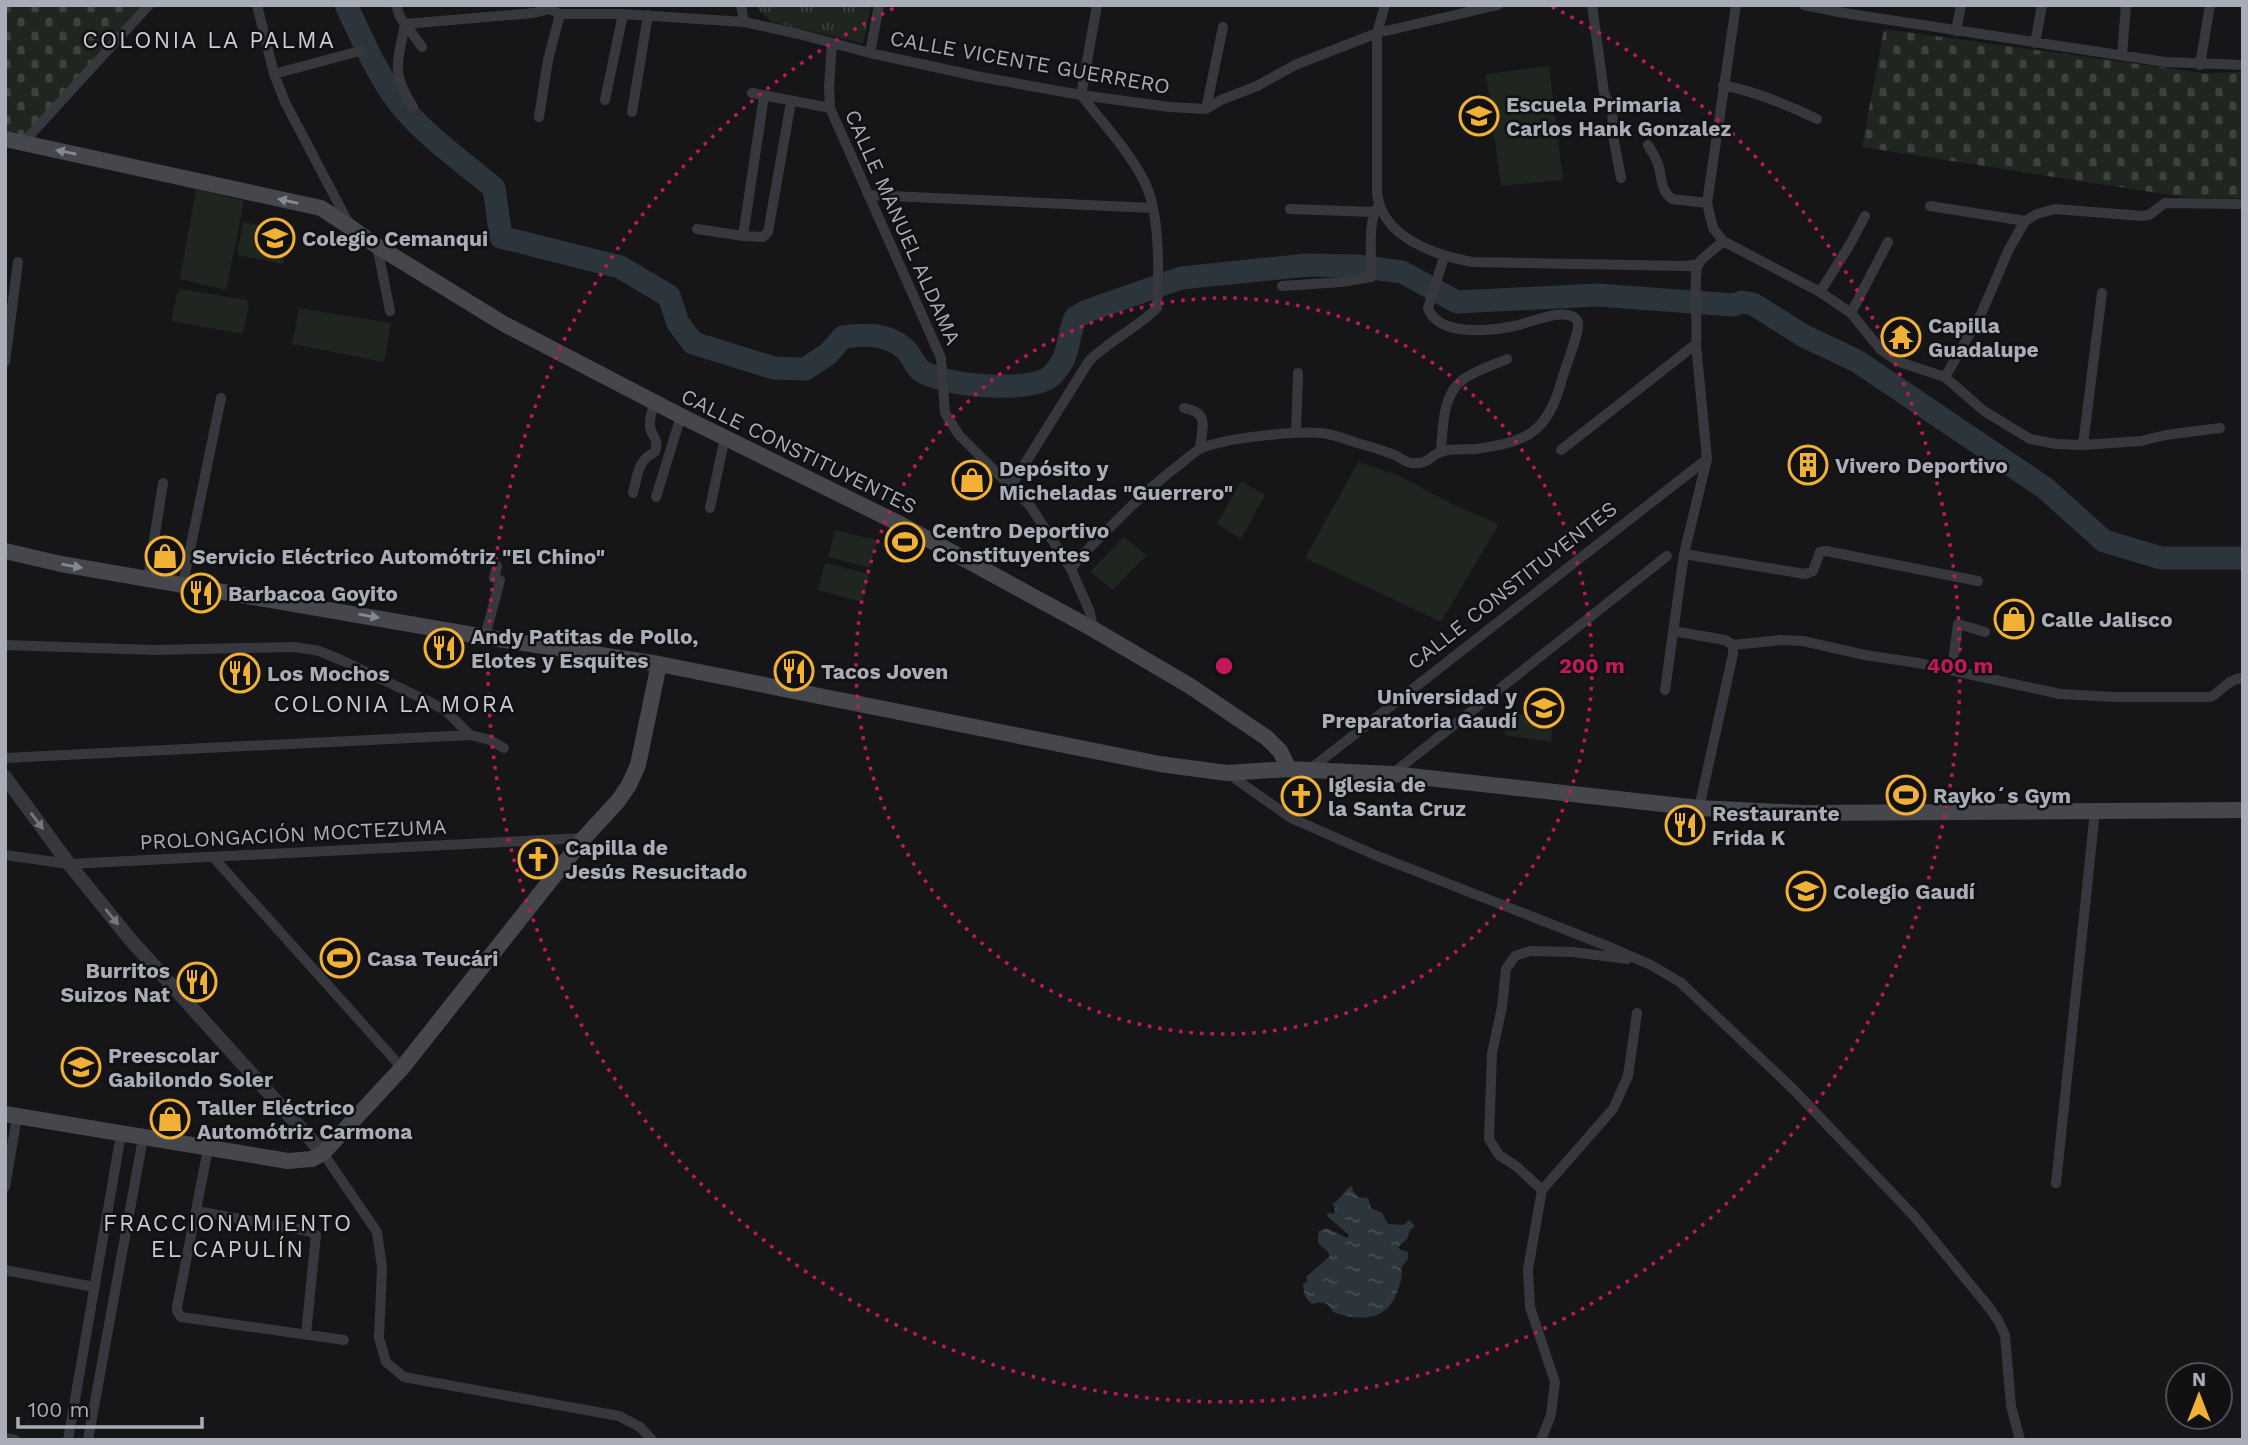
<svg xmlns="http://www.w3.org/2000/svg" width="2248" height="1445" font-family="'Work Sans',sans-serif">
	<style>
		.grass { fill: url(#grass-tufts) }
		.cemetery { fill: url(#cemetery-stones) }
		.garden { fill: #1e261f }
		.water { fill: url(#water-ripples) }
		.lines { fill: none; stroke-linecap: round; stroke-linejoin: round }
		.river { stroke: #2c353c; stroke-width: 23 }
		.minor { stroke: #37383d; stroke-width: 10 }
		.tertiary { stroke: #37383d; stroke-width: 14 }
		.secondary { stroke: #45474d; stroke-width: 16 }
		.oneway { fill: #858993 }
		.oneway2 { fill: #757881 }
		.ring { fill: none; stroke: #c2185b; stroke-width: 3.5; stroke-dasharray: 3.5 7 }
		.labels { text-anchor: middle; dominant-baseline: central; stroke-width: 5; stroke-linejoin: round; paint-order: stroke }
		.street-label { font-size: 21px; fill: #a8adb8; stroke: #111113 }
		.poi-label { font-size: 21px; font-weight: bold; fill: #a8adb8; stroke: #111113; text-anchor: start }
		.neighbourhood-label { font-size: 23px; letter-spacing: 2px; fill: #c9ccd4; stroke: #111113 }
		.centre { fill: #c2185b; stroke: #111113; stroke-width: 3.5 }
		.ring-label { font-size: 21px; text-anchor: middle; font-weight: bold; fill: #c2185b; stroke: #111113; stroke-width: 5; stroke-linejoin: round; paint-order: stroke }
	</style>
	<defs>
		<pattern id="grass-tufts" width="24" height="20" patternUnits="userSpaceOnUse" patternTransform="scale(1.75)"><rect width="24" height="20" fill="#1e261f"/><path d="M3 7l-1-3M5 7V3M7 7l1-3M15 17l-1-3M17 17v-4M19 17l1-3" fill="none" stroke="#3c433d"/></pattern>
		<pattern id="cemetery-stones" width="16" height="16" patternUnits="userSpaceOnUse" patternTransform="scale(1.75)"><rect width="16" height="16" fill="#1e261f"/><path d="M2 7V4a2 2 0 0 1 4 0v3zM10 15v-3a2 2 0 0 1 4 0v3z" fill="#3c433d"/></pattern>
		<pattern id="water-ripples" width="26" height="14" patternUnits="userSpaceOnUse" patternTransform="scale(1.75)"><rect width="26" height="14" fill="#2c353c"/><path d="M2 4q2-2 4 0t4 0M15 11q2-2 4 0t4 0" fill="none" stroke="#485056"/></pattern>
	</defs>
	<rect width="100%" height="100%" fill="#161618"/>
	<path class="grass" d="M757,5H871L863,43L772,22L761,12Z"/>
	<path class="cemetery" d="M5,5H143L23,139L5,141Z
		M1884,29L2203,73L2243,72V198H2190L1862,147Z"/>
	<path class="garden" d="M1549,66L1563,180L1501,186L1486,74Z
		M196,189L244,201L226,290L180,279Z
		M243,222L290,231L283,264L237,255Z
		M181,289L247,300L249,305L243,334L171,321L177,294Z
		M299,308L391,323L384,362L292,344Z
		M1358,462L1398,475L1454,505L1499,524L1441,622L1305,558Z
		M1241,481L1265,495L1241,539L1217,524Z
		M835,530L877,540L870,568L828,557Z
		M1124,537L1147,555L1113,590L1090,572Z
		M825,563L869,574L862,602L818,590Z
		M1507,712L1553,720L1551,742L1505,735Z"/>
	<path class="water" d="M1350,1186L1353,1187L1352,1190L1358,1197L1368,1198L1371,1208L1382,1213L1388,1224L1404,1225L1409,1220L1415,1226L1410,1230L1407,1239L1398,1247L1401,1250L1408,1252V1259L1401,1268C1403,1278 1400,1284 1396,1295C1385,1322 1358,1321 1333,1312C1328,1302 1323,1301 1312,1304C1304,1298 1304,1293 1303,1284L1308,1281L1306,1277L1330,1256C1324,1243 1315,1250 1319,1231L1326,1228L1347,1238L1349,1235L1328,1217L1327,1213L1334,1214L1335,1207L1332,1204L1336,1202Z"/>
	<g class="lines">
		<path class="river" d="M346,5C362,38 380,82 404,109C430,139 464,163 494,188L501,237L620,267L669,296L678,323L693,343L774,368L805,369L828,354L843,337C865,334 886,333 904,348C911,354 914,364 920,370C941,386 1031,394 1051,376C1071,357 1066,341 1075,318L1087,311L1181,278L1307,265L1357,266L1402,272L1457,302L1597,295L1734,305L1742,302L1753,304L1804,336L1857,361L2045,488L2104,541L2161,558H2243"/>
		<path class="minor" d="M257,5L274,74L285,102L349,224
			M396,5L400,17L405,24C398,63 390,71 413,107
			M741,5L744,22
			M1385,5L1377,33V192C1381,237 1434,255 1472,262L1684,266L1699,264
			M1592,5L1604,93L1612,110L1614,141L1621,178
			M1804,5L1844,13L2165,62L2243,65
			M549,9L560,14H623L744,22L799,34L870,53L981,77L1081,95L1169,107L1206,109L1221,100L1257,86L1295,65L1377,33L1498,5
			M405,24L534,13L549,9
			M405,24L422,47
			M1956,31L1961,5
			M832,43L829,87L830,108L941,358L945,413L959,435L1031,507L1071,569L1090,612L1093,629
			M2035,43L2042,5
			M870,53L879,5
			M2122,55L2126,5
			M2200,65L2210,5
			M274,74L360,51
			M1723,85C1757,92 1786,104 1817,119
			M752,93L830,108
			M605,100L623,14
			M1206,109L1223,27
			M632,112L648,15
			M539,117L548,60L560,14
			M23,143L149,5
			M1648,145C1652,152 1657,159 1659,167C1662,180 1661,191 1672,199L1707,203
			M868,195L1153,208
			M1930,206L2025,221
			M1290,209L1374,212
			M697,229L743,236L763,237L768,232L791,102
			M743,236L764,96
			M1723,241L1820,292L1851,313L1881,350L1899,362L1945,377L1984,411L2030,439L2056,444L2083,445L2141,441L2166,435L2220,428
			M377,246L390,311
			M1282,286L1342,282L1371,277C1372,258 1367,220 1378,206
			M1820,292L1849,246L1865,216
			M1851,313L1888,242
			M5,362L18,262
			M1945,377L1981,314L2009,249L2025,221L2037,214L2055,209L2142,216L2149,215L2165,203L2243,204
			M1184,408C1210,413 1202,426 1200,449
			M1296,433L1298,373
			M2083,445L2102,293
			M1561,450L1696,344
			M1441,451C1443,427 1442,393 1465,378C1478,370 1493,365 1507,359
			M1011,486L1089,361C1110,340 1137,328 1157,308C1159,273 1160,214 1145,183C1130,152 1102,122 1081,95L1097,5
			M633,493C637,477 638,459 655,452C660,437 650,437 650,425C649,418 653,409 655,402
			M656,497L681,416
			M710,508L725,437
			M1684,554L1805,574L1813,571L1820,552L1826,551L1978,581
			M1071,569L1082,555C1113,525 1144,491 1179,465C1186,460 1193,452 1200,449C1222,438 1296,431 1321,433C1333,434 1346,439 1357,443C1369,446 1381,450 1392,454C1399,456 1404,462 1411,463C1430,465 1430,454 1444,451C1454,448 1466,450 1476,449C1528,442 1548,432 1562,379C1565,368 1580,331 1578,323C1572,303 1527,324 1514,326C1491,331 1438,337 1428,308L1444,257
			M148,578L163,483
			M183,584L221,398
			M1673,631L1725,640L1733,645L1781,640L1803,641L1865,655L1918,663L2060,694L2115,697H2211C2223,690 2228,679 2243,678
			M485,637L500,580L494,578L497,566
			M5,645L154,650L295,647L319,651L341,660L432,703L446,711L470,735
			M1952,670L1958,624L1985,632
			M1665,690L1684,554L1707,459L1696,344C1698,327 1693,275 1698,264C1701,258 1718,247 1723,241L1713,228L1707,203L1736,5
			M5,758L470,735L490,740L504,748
			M1309,770L1707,459
			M1227,773L1291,818L1375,855L1612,948L1651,965L1680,982L1793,1089L1914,1216L1988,1306L1998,1320L2005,1335L2011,1406L2020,1440
			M1392,774L1667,556
			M1699,808L1733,654V645
			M5,855L69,864L584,838
			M214,858L402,1068
			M208,1149L177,1307V1311L181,1317L344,1340
			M323,1153L377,1232L382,1267L379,1338L386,1362L404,1377L619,1416L640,1427L652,1440
			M2056,1183L2095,811
			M5,1187L17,1117
			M1542,1190L1516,1166L1499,1155L1489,1139L1492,1053L1502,1007L1506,969L1515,956L1530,951L1573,952L1627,959
			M196,1211L308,1231L316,1235L306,1334
			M5,1270L94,1287
			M5,1438L15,1440
			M68,1440L121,1134
			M88,1440L143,1138
			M1541,1440L1551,1415L1555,1382L1530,1307L1528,1269L1542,1190L1613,1109L1628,1076L1637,1013"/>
		<path class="tertiary" d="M5,777L69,864L129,938L323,1153"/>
		<path class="secondary" d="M5,139L321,208L350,227L377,246L504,324L681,416L900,524L1093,629L1190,686L1267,738L1280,751L1289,769
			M5,551L61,564L485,637L659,664L1160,764L1227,773L1289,769L1392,774L1699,808L1802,813L2243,810
			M5,1114L288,1161L312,1159L323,1153L402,1068L584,838L618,801L629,785L638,765L659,664"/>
	</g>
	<defs><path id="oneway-solid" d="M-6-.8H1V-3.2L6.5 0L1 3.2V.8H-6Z" transform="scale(1.75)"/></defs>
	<g class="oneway">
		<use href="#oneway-solid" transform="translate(66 152) rotate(-168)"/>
		<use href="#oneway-solid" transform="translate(288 201) rotate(-167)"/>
		<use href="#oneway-solid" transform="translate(72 566) rotate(10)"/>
		<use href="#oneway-solid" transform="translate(369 616) rotate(10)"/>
	</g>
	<g class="oneway2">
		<use href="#oneway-solid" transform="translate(37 821) rotate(53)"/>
		<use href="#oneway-solid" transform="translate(112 917) rotate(51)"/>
	</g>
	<g class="ring">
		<circle cx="1224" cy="666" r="368"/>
		<path d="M1552 7A736 736 0 1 1 896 7"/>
	</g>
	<defs>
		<symbol id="school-ring" viewBox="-11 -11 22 22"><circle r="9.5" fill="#111113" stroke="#f2b134" stroke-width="1.5"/><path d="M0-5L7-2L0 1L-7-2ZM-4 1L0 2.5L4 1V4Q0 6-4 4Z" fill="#f2b134"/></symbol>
		<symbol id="temple-ring" viewBox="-11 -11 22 22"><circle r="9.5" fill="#111113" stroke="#f2b134" stroke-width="1.5"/><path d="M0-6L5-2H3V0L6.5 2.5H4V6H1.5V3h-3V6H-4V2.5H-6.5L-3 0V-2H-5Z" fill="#f2b134"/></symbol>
		<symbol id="building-ring" viewBox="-11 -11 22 22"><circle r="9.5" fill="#111113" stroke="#f2b134" stroke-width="1.5"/><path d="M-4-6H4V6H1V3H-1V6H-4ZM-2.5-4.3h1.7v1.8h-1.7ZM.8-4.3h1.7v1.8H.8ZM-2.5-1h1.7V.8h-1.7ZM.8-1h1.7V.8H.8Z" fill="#f2b134"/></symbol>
		<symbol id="shop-ring" viewBox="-11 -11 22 22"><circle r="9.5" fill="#111113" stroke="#f2b134" stroke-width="1.5"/><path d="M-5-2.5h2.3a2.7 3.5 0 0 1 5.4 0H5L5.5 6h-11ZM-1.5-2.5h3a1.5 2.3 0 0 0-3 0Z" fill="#f2b134"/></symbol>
		<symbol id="stadium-ring" viewBox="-11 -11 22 22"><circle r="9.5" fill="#111113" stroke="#f2b134" stroke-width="1.5"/><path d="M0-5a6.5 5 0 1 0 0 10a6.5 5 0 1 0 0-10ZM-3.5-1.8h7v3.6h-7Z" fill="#f2b134"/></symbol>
		<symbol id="restaurant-ring" viewBox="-11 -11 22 22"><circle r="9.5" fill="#111113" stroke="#f2b134" stroke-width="1.5"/><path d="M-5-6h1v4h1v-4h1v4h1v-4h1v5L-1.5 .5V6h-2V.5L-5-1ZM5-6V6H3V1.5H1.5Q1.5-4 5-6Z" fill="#f2b134"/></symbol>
		<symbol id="church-ring" viewBox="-11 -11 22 22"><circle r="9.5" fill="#111113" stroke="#f2b134" stroke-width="1.5"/><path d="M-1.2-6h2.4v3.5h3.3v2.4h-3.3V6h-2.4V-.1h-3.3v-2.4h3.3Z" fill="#f2b134"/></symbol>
	</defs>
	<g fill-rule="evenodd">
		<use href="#school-ring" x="1457" y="94" width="44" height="44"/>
		<use href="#school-ring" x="253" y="216" width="44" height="44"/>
		<use href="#temple-ring" x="1879" y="315" width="44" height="44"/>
		<use href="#building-ring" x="1786" y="443" width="44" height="44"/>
		<use href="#shop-ring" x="950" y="458" width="44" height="44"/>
		<use href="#stadium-ring" x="883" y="520" width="44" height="44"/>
		<use href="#shop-ring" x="143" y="534" width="44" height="44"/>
		<use href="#restaurant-ring" x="179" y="571" width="44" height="44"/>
		<use href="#shop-ring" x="1992" y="597" width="44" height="44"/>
		<use href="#restaurant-ring" x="422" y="626" width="44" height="44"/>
		<use href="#restaurant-ring" x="772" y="649" width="44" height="44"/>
		<use href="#restaurant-ring" x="218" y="651" width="44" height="44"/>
		<use href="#school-ring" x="1522" y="686" width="44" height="44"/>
		<use href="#stadium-ring" x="1884" y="773" width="44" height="44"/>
		<use href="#church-ring" x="1279" y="774" width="44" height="44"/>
		<use href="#restaurant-ring" x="1663" y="803" width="44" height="44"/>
		<use href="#church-ring" x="516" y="837" width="44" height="44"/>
		<use href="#school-ring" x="1784" y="869" width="44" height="44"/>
		<use href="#stadium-ring" x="318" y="936" width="44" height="44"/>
		<use href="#restaurant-ring" x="175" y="960" width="44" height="44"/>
		<use href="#school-ring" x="59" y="1045" width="44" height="44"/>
		<use href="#shop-ring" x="148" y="1097" width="44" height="44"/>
	</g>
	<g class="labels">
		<g class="street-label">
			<text transform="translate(1030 62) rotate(10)">CALLE VICENTE GUERRERO</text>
			<text transform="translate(903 227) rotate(66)">CALLE MANUEL ALDAMA</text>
			<text transform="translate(799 451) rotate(26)">CALLE CONSTITUYENTES</text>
			<text transform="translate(1512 585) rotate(-38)">CALLE CONSTITUYENTES</text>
			<text transform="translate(293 834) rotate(-3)">PROLONGACIÓN MOCTEZUMA</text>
		</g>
		<g class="poi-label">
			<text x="1506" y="104">Escuela Primaria<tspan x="1506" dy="24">Carlos Hank Gonzalez</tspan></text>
			<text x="302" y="238">Colegio Cemanqui</text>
			<text x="1928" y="325">Capilla<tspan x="1928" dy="24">Guadalupe</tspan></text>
			<text x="1835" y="465">Vivero Deportivo</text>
			<text x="999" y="468">Depósito y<tspan x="999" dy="24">Micheladas "Guerrero"</tspan></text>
			<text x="932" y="530">Centro Deportivo<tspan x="932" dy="24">Constituyentes</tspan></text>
			<text x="192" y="556">Servicio Eléctrico Automótriz "El Chino"</text>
			<text x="228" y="593">Barbacoa Goyito</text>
			<text x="2041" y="619">Calle Jalisco</text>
			<text x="471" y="636">Andy Patitas de Pollo,<tspan x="471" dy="24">Elotes y Esquites</tspan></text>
			<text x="821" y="671">Tacos Joven</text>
			<text x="267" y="673">Los Mochos</text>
			<text x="1517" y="696" text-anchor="end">Universidad y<tspan x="1517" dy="24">Preparatoria Gaudí</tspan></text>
			<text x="1328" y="784">Iglesia de<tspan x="1328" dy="24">la Santa Cruz</tspan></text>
			<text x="1933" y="795">Rayko´s Gym</text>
			<text x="1712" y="813">Restaurante<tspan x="1712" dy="24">Frida K</tspan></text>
			<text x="565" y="847">Capilla de<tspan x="565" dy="24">Jesús Resucitado</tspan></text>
			<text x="1833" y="891">Colegio Gaudí</text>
			<text x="367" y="958">Casa Teucári</text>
			<text x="170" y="970" text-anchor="end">Burritos<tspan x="170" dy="24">Suizos Nat</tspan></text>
			<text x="108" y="1055">Preescolar<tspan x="108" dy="24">Gabilondo Soler</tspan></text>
			<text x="197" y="1107">Taller Eléctrico<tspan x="197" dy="24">Automótriz Carmona</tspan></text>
		</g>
		<g class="neighbourhood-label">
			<text x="209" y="40">COLONIA LA PALMA</text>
			<text x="395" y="704">COLONIA LA MORA</text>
			<text x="228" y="1223">FRACCIONAMIENTO<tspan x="228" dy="26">EL CAPULÍN</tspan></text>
		</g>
	</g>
	<circle cx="1224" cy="666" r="10" class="centre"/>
	<g class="ring-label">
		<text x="1592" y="673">200 m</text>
		<text x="1960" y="673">400 m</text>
	</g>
	<rect width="2248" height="1445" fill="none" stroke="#a8adb8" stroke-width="14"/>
	<g transform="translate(2199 1396)"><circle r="33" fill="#111113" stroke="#4d4f55" stroke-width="2"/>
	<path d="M0-5L12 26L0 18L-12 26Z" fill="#f2b134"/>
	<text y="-10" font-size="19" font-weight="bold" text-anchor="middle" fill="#a8adb8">N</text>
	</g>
	<path d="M18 1417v10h184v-10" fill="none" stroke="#a8adb8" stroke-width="3.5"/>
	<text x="28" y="1417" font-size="21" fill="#a8adb8" stroke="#111113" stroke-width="5" paint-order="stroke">100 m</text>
</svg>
